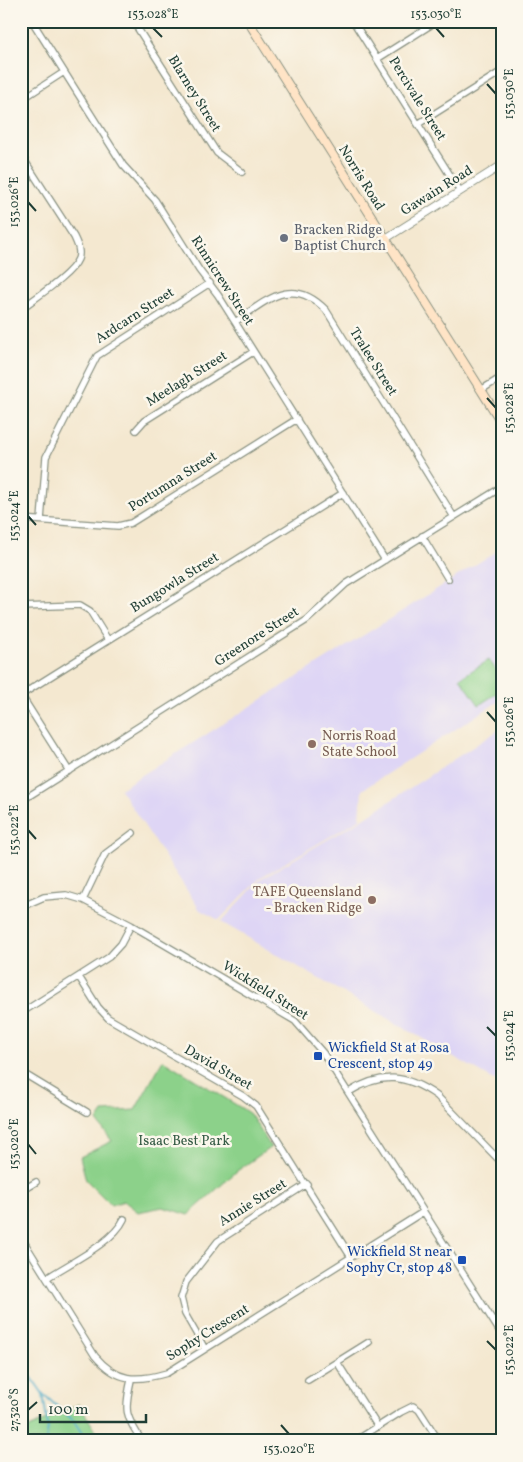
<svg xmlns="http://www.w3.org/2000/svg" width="523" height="1462" font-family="Vollkorn,serif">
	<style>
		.built { fill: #ded5f5 }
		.green { fill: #8cd18a; stroke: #56875f }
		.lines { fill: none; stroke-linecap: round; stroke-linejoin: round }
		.stream { stroke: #47aac7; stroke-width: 2 }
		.minor-casing { stroke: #8a9282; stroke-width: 8 }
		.tertiary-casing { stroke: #8a9282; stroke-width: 9 }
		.secondary-casing { stroke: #8a9282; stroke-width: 10 }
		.minor { stroke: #fff; stroke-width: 5.5 }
		.tertiary { stroke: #fff; stroke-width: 7 }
		.secondary { stroke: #ffe4c6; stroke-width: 8 }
		.ticks { fill: none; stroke: #1f3d34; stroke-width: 2 }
		.worship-dot { fill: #6b7280; stroke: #fbf7ec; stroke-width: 2 }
		.education-dot { fill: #8d6e63; stroke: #fbf7ec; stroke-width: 2 }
		.transit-dot { fill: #1a4fb4; stroke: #fbf7ec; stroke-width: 2 }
		.labels { text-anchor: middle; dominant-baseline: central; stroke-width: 5; stroke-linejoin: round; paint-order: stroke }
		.street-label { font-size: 14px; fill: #1f3d34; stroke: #fbf7ec }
		.worship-label { font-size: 14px; fill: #5b616d; stroke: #fbf7ec; text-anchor: start }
		.education-label { font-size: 14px; fill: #785e54; stroke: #fbf7ec; text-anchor: start }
		.transit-label { font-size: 14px; fill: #164399; stroke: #fbf7ec; text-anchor: start }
		.park-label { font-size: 14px; fill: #355b45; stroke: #fbf7ec }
		.neatline { fill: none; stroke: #1f3d34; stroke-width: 2 }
		.ticks-label { font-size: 12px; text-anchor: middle; fill: #1f3d34 }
	</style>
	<rect width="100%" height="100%" fill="#fbf7ec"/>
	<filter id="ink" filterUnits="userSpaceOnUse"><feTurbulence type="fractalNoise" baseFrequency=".02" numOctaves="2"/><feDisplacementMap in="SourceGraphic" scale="10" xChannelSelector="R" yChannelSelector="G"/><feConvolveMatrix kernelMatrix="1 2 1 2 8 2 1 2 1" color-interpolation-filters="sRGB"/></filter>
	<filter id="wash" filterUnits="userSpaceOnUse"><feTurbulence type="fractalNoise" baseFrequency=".0096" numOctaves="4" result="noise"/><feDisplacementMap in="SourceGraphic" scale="20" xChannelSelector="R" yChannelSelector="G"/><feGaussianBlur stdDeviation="1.12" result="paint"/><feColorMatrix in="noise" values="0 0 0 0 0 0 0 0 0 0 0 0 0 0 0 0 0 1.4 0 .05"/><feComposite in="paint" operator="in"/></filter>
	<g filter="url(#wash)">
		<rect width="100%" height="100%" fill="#f4e8d0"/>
		<path class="built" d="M502,548V699L362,790L360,819L261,877L219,920L200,910L120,789Z
			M502,728V1082L494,1080L221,922L262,878L361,820Z"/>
		<path class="green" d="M489,660L502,678V690L479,705L460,678Z
			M163,1060L243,1109L250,1114L271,1147L237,1171L188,1215L163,1207L138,1212L124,1201L111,1205L86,1180L80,1157L112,1141L97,1121L103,1112L135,1110Z
			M79,1404L102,1441H21V1432Z"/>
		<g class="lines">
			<path class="stream" d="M21,1362L43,1394L48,1428L46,1441
				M44,1395L73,1420L87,1441"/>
		</g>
	</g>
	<g filter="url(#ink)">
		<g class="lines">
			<defs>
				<path id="minor" d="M32,21L123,165L155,200L199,270L218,295L385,560
					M133,21L217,153L242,172
					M353,21L460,191
					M377,59L437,21
					M21,100L64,72
					M418,124L502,71
					M21,155L74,237C77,244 81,251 78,259C72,274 38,296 25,306L21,313
					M235,322C267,300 292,275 326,310L454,517
					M481,390L502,377
					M136,430L144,421L253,352
					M21,519L118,526L131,523L297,419
					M41,520L46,457L97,356L210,283
					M422,536L448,579
					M21,607L80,605L90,611L108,640
					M21,695L343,493
					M21,695L69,771
					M21,801L307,620L346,584L502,487
					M83,900L105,854L133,833
					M21,907L44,897L66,895L83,900L131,925L295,1021L323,1053L502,1335
					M79,977L98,1007L108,1018L243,1096L256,1106L351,1257
					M21,1013L109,957L121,944L131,925
					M21,1072L87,1112
					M349,1092C381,1072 406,1074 437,1096L502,1163
					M21,1191L36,1182
					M21,1237L95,1356C117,1382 136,1382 167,1373L423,1212
					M47,1278C69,1263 113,1243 124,1219
					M205,1349L185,1314L181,1298L186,1282L218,1241L307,1184
					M337,1362L369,1342
					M131,1380C124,1411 125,1415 142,1441
					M308,1380L337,1362L378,1427
					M207,1441H216
					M355,1441L401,1412L413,1406L419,1410L439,1441"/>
				<path id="tertiary" d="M385,239L502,165"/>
				<path id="secondary" d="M248,21L502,423"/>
			</defs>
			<use href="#minor" class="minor-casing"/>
			<use href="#tertiary" class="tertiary-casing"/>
			<use href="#secondary" class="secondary-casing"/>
			<use href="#minor" class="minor"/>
			<use href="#tertiary" class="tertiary"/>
			<use href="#secondary" class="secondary"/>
		</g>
	</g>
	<path class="ticks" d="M153,28L162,37M436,28L444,37M487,84L496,94M28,202L36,211M487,398L496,408M28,516L36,525M487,712L496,722M28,830L36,839M487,1027L496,1036M28,1144L36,1154M487,1341L496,1350M28,1410L37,1402M281,1425L289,1434"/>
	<circle class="worship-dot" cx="284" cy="238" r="5"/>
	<g class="education-dot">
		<circle cx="312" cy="744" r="5"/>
		<circle cx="372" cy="900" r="5"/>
	</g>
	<g class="transit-dot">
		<rect x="313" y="1051" width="10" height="10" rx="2.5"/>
		<rect x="457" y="1255" width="10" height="10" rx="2.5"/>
	</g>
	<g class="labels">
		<g class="street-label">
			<text transform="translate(194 94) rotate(58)">Blarney Street</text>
			<text transform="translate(417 99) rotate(58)">Percivale Street</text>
			<text transform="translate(361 178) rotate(58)">Norris Road</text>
			<text transform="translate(437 191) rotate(-32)">Gawain Road</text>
			<text transform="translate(222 281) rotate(57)">Rinnicrew Street</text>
			<text transform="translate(135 316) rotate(-33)">Ardcarn Street</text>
			<text transform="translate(373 362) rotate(58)">Tralee Street</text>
			<text transform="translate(187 379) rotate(-32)">Meelagh Street</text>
			<text transform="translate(173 482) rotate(-32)">Portumna Street</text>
			<text transform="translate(175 583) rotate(-32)">Bungowla Street</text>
			<text transform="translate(257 637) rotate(-33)">Greenore Street</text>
			<text transform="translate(265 991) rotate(32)">Wickfield Street</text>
			<text transform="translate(218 1068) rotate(30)">David Street</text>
			<text transform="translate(253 1203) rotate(-32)">Annie Street</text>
			<text transform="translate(208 1333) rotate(-32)">Sophy Crescent</text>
		</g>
		<g class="worship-label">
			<text x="294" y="230">Bracken Ridge<tspan x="294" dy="16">Baptist Church</tspan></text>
		</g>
		<g class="education-label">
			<text x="322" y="736">Norris Road<tspan x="322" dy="16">State School</tspan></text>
			<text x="362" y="892" text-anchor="end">TAFE Queensland<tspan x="362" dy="16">- Bracken Ridge</tspan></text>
		</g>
		<g class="transit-label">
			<text x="328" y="1048">Wickfield St at Rosa<tspan x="328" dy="16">Crescent, stop 49</tspan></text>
			<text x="452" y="1252" text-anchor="end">Wickfield St near<tspan x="452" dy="16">Sophy Cr, stop 48</tspan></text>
		</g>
		<g class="park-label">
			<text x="184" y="1141">Isaac Best Park</text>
		</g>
	</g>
	<rect width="523" height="1462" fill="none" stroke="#fbf7ec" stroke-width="55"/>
	<path d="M40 1414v8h106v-8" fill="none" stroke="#1f3d34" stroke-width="2.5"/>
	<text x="48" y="1414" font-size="15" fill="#1f3d34" stroke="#fbf7ec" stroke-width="4" paint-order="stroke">100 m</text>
	<rect x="28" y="28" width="468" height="1406" class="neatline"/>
	<g class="ticks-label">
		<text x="153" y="18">153.028°E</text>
		<text x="436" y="18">153.030°E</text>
		<text transform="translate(509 94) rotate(-90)" y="4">153.030°E</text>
		<text transform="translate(14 202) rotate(-90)" y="4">153.026°E</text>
		<text transform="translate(509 408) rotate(-90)" y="4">153.028°E</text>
		<text transform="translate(14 516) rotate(-90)" y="4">153.024°E</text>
		<text transform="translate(509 722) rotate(-90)" y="4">153.026°E</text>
		<text transform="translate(14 830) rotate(-90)" y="4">153.022°E</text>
		<text transform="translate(509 1036) rotate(-90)" y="4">153.024°E</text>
		<text transform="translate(14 1144) rotate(-90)" y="4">153.020°E</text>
		<text transform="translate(509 1350) rotate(-90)" y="4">153.022°E</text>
		<text transform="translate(14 1410) rotate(-90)" y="4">27.320°S</text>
		<text x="289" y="1453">153.020°E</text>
	</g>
</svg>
